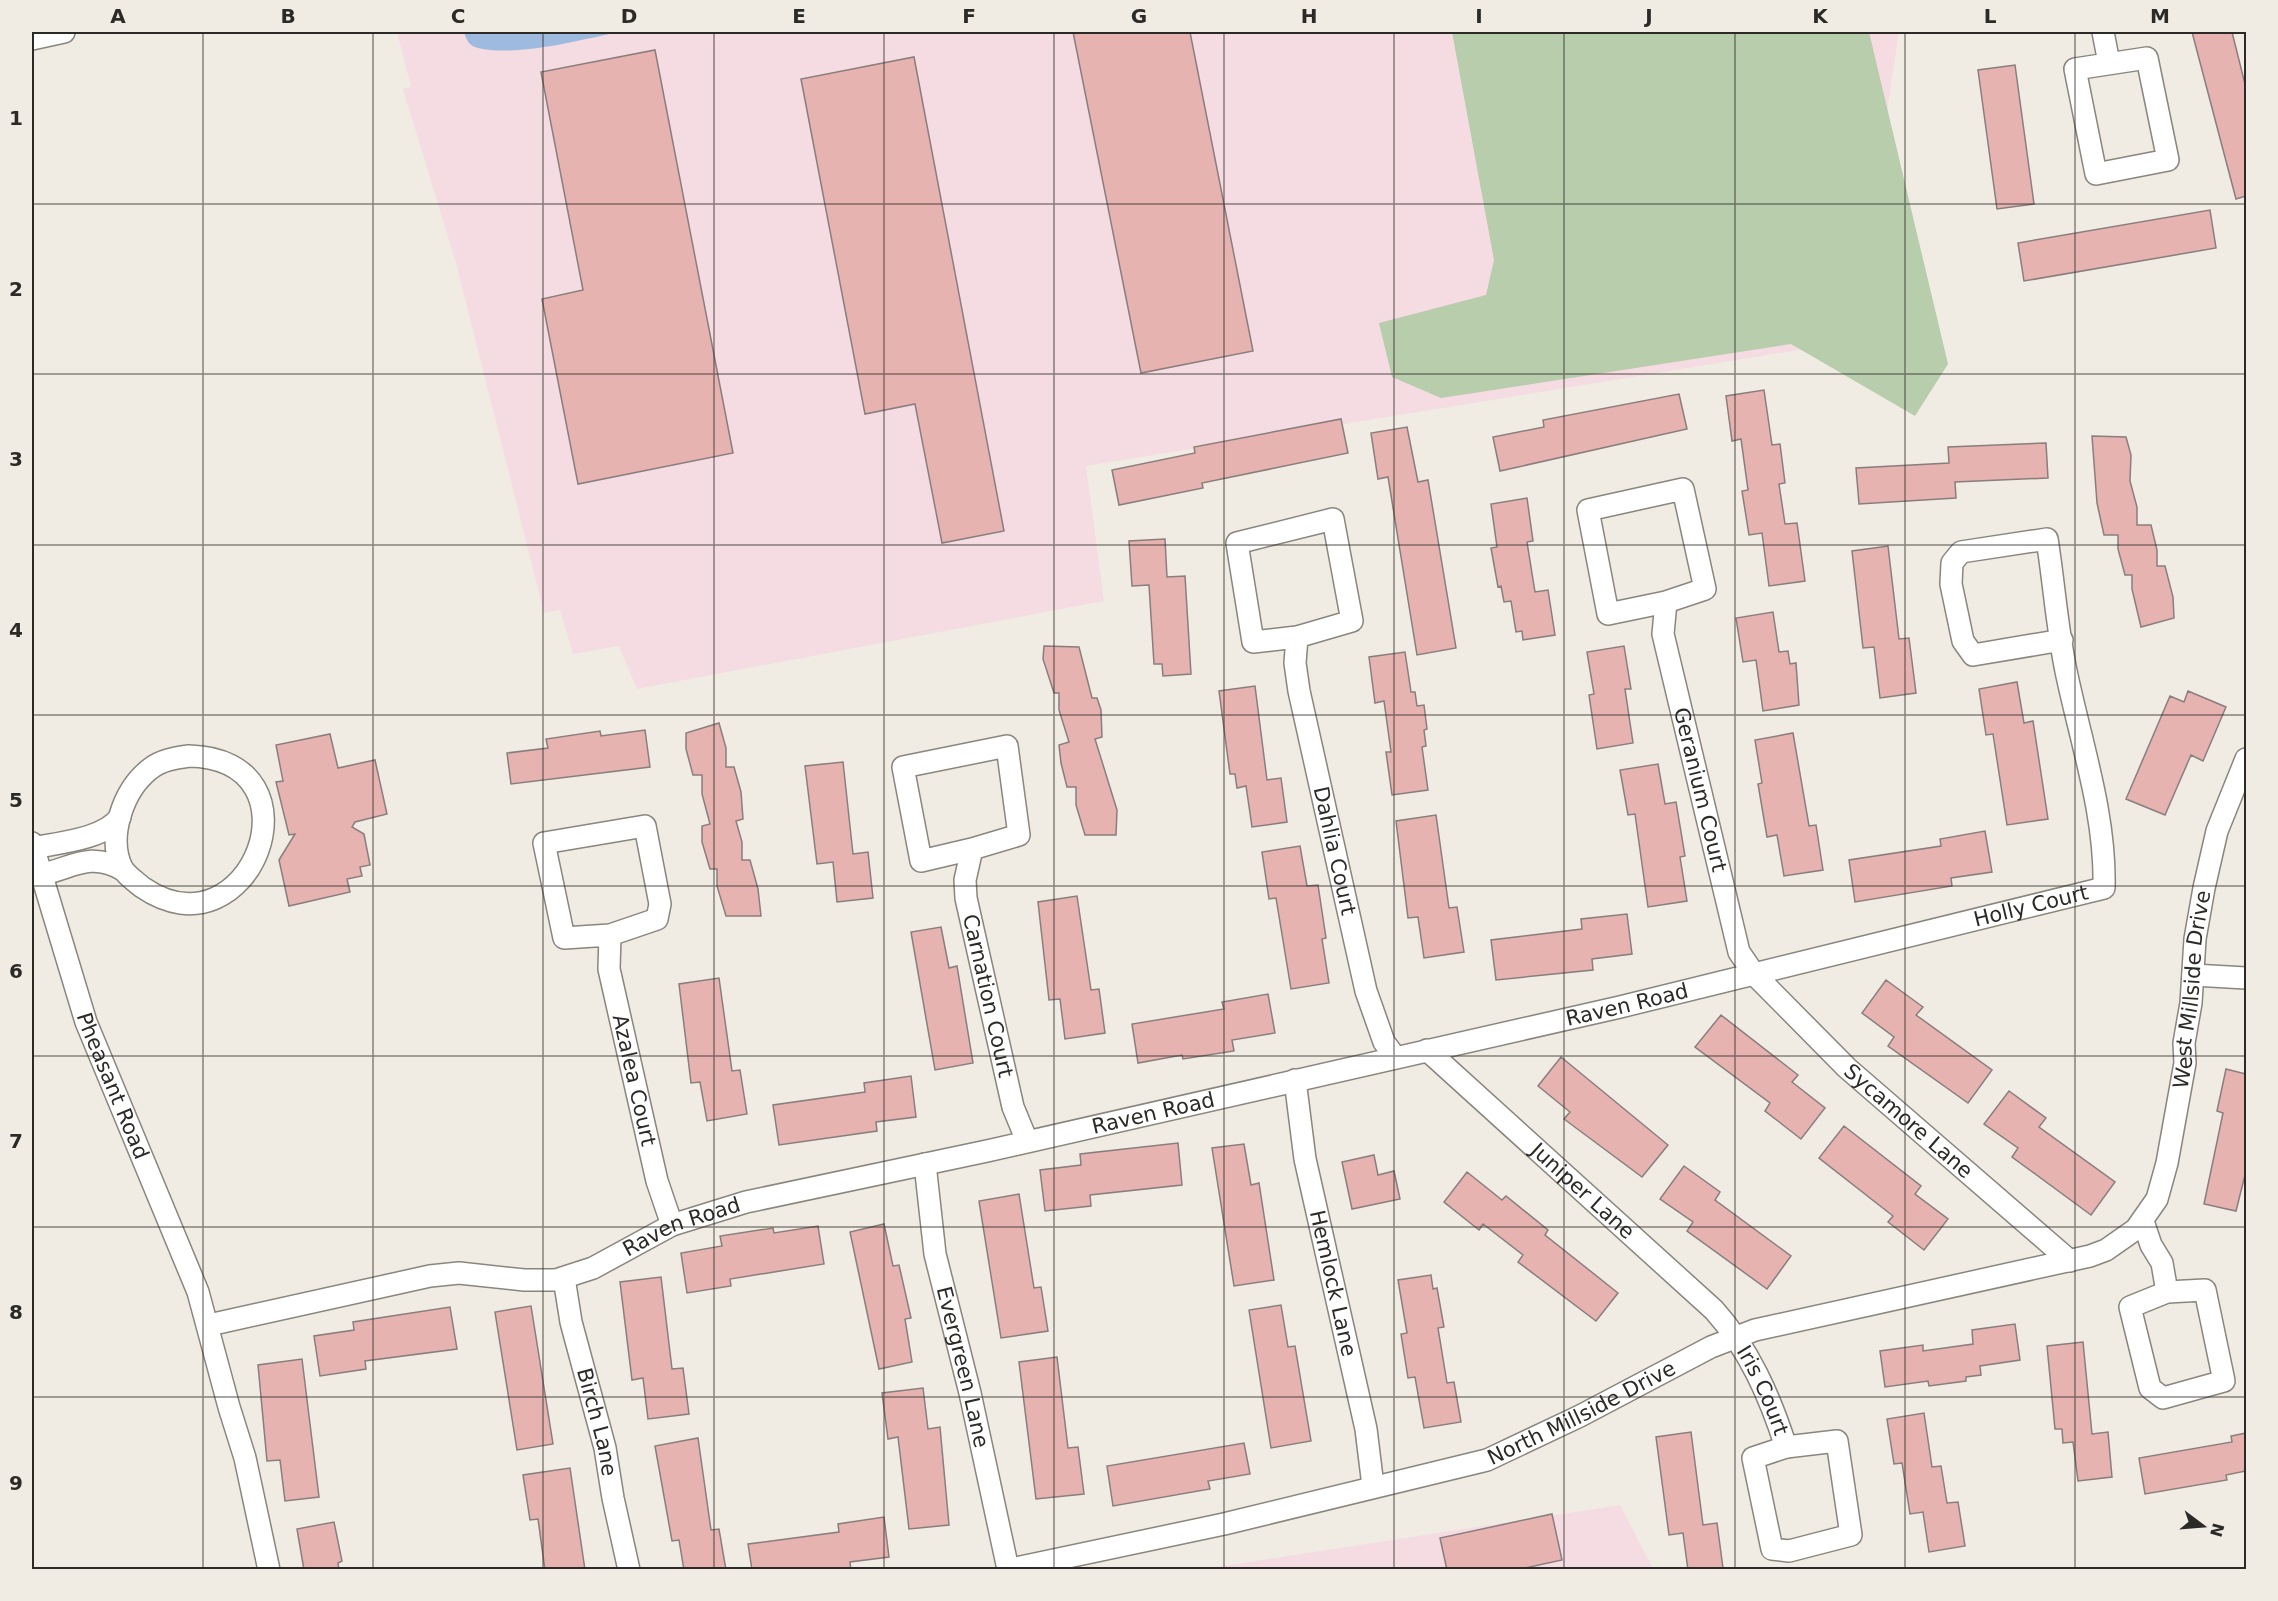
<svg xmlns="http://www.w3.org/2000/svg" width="2278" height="1601" font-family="'DejaVu Sans',sans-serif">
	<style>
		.industrial { fill: #f5dbe2 }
		.green { fill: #b7cdac }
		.water { fill: #9fbadf }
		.building { fill: #e6b3b1; stroke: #897e7e; stroke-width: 1.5 }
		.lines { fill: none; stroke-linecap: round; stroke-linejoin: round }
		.street-casing { stroke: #8a857d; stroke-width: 24 }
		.street { stroke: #fff; stroke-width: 21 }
		.grid { fill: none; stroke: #2b2a26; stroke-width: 1.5; stroke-opacity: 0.55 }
		.labels { text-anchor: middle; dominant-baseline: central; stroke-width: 6; stroke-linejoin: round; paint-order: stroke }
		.street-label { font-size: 21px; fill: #2b2a26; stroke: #f0ece3 }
		.neatline { fill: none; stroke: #2b2a26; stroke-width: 2 }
		.grid-label { font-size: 20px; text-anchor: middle; font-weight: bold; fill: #2b2a26 }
	</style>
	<rect width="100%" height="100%" fill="#f0ece3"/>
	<path class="industrial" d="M397,32H1899L1881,151L1928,329L1086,466L1104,601L637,689L619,646L573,654L560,610L544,613L456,263L403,89L411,87Z
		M1620,1505L1653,1569L1197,1570Z"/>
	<path class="green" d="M1452,32H1869L1948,364L1915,416L1791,344L1441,398L1392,377L1379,323L1486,295L1494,260Z"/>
	<path class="water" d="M464,32H619C580,40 517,57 478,48C469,46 466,39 464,32Z"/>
	<path class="building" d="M1073,32H1190L1253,351L1141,373Z
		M2192,32H2232L2246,88V196L2236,199Z
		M655,50L733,453L578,484L542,299L583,290L541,72Z
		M914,57L1004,531L942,543L915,404L865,414L801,79Z
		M2015,65L2034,204L1997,209L1978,70Z
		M2210,210L2216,248L2024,281L2018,243Z
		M1764,390L1772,445L1780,444L1785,483L1779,484L1785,524L1797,523L1805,581L1769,586L1762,533L1749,535L1742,491L1748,490L1741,439L1732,441L1726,396Z
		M1679,394L1687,429L1500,471L1493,437L1544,427L1543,420Z
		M1341,419L1348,453L1202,483L1203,488L1119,505L1112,470L1195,453L1194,447Z
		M1407,427L1418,482L1428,480L1456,648L1417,655L1388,477L1378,479L1371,433Z
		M2092,436L2126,437L2131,455L2130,481L2137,507V525H2151L2157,550V566H2165L2173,597L2174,618L2141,627L2132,589V575H2125L2118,549V535H2104L2097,503Z
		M2046,443L2048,478L1955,482L1956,498L1859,504L1856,468L1949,463L1948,447Z
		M1527,498L1533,541L1527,542L1535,592L1548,590L1555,635L1523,640L1522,631L1516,632L1511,601L1504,602L1501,586L1498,587L1491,548L1497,547L1491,504Z
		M1165,539L1167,577L1185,576L1191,674L1163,676L1162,664H1154L1149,585L1132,586L1129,541Z
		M1888,546L1899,639L1909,638L1916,693L1880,698L1874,647L1863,648L1852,551Z
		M1773,612L1779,652L1788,651L1790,664L1796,663L1799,705L1763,711L1756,660L1743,662L1736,618Z
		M1044,646L1079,647L1092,698H1097L1101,710L1102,737L1095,739L1117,810L1116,835H1085L1076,805V787H1067L1061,763L1059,745L1069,742L1059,710V693H1054L1043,659Z
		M1624,646L1631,689H1625L1633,743L1597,749L1589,695L1594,694L1587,652Z
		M1405,652L1411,692H1415L1417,706L1424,705L1427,729L1424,730L1426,746L1422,747L1428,790L1392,795L1386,752H1391L1384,701L1375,703L1369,657Z
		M2017,682L2024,723L2033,721L2048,819L2007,825L1993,734L1986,735L1979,689Z
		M1255,686L1267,780L1281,778L1287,822L1252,827L1246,786L1237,788L1235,774H1230L1219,691Z
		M2188,691L2226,707L2203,761L2191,755L2165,815L2126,799L2170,696L2184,702Z
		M719,723L726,748V767H734L741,792L743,819L736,821L742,842V860H750L758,889L761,916H726L717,886V869H710L702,842V826L710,824L702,794V775H693L686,749V733Z
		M645,730L650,767L511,784L507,753L548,748L546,739L600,731L601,736Z
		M1793,733L1809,826L1816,825L1823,870L1784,876L1777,835L1767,837L1758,784L1762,783L1755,740Z
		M330,734L338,768L375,760L387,814L355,822L352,827L364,834L370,865L360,867L362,876L347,879L350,892L289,906L279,860L295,834L289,835L276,782L283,781L276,745Z
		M843,762L853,854L868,852L873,898L837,902L833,862L817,864L805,766Z
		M1658,764L1665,804L1676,802L1685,856L1680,857L1687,901L1648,907L1635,814L1628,815L1620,770Z
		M1436,815L1449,908L1457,907L1464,952L1424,958L1418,917L1408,918L1396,821Z
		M1985,831L1992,872L1951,878L1952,886L1855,902L1849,860L1941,846L1940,839Z
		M1300,846L1307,886L1318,885L1326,938L1322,939L1329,983L1291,989L1276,898L1269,899L1262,852Z
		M1077,896L1091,990L1099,989L1105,1033L1065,1039L1060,999L1049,1000L1038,902Z
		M1627,914L1632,954L1592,959L1593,970L1496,980L1491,940L1582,929L1581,919Z
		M941,927L949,968L957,966L973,1063L935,1070L911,932Z
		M719,978L732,1071L740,1070L747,1114L707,1121L700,1082L691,1083L679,984Z
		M1886,980L1923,1007L1916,1015L1992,1070L1968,1103L1888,1046L1894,1037L1862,1013Z
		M1268,994L1275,1033L1232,1040L1234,1051L1183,1059L1182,1055L1138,1063L1132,1024L1224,1009L1222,1002Z
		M1721,1015L1798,1075L1792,1082L1825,1108L1801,1139L1765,1111L1770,1103L1695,1047Z
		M1561,1057L1668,1145L1642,1177L1564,1119L1570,1112L1538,1086Z
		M2226,1069L2246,1074V1171L2236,1211L2204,1204L2223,1113L2217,1111Z
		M911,1076L916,1117L876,1122L877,1131L779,1145L773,1105L865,1092L864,1083Z
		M2009,1091L2046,1118L2039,1127L2115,1182L2091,1215L2012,1157L2018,1148L1984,1124Z
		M1844,1126L1921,1186L1915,1194L1948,1219L1924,1250L1888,1222L1893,1216L1819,1158Z
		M1178,1143L1182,1185L1090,1195L1091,1206L1045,1211L1040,1170L1081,1165L1080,1154Z
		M1244,1144L1251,1185L1259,1183L1274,1280L1234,1286L1212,1148Z
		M1374,1155L1378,1175L1394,1171L1400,1199L1352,1209L1342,1162Z
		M1684,1166L1720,1192L1715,1200L1791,1256L1767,1289L1687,1231L1693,1222L1660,1199Z
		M1467,1172L1502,1200L1506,1196L1548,1230L1545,1235L1618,1293L1596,1321L1518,1262L1523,1255L1483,1224L1479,1230L1444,1202Z
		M1019,1194L1034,1288L1041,1287L1048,1331L1001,1338L979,1201Z
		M884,1224L893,1266L899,1265L911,1318L905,1319L912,1362L879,1369L850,1232Z
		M818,1226L824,1264L730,1279L731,1286L687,1293L681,1253L722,1246L720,1236L773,1228L774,1233Z
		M1431,1275L1433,1289L1437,1288L1444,1327L1438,1328L1447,1383L1454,1382L1461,1422L1424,1428L1415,1377L1408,1378L1401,1334L1407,1333L1398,1280Z
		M661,1277L672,1369L683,1368L689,1414L648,1419L643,1378L632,1380L620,1282Z
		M1281,1305L1288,1347L1295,1346L1311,1441L1271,1448L1249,1310Z
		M531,1306L553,1444L517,1450L495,1312Z
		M450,1307L457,1349L365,1361L366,1369L320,1376L314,1336L354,1330L353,1322Z
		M2015,1324L2020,1360L1980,1366L1981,1375L1966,1377V1381L1929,1386L1928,1381L1885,1387L1880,1351L1923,1345V1351L1973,1344L1972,1330Z
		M2083,1342L2092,1434L2108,1432L2112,1477L2078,1481L2073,1442L2063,1443L2062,1429H2055L2047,1346Z
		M1057,1357L1068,1448L1078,1447L1084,1494L1036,1499L1019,1362Z
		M302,1359L319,1497L285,1501L280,1460L267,1461L258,1365Z
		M923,1388L928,1429L940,1427L949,1525L909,1529L898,1437L888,1439L882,1393Z
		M1924,1413L1932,1467L1941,1466L1947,1503L1958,1502L1965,1546L1929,1552L1923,1512L1910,1514L1902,1463L1894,1464L1887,1419Z
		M1691,1432L1703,1525L1717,1523L1723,1568L1688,1570L1683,1533L1669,1535L1656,1437Z
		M2246,1433V1471L2226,1475L2227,1480L2145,1494L2139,1458L2232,1442L2231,1436Z
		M698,1438L711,1530L719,1529L726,1570H684L679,1540L672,1541L655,1446Z
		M1244,1443L1250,1474L1208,1481L1210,1489L1113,1506L1107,1466Z
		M570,1468L585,1570H545L538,1519L530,1520L523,1475Z
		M1552,1514L1562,1560L1516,1570H1447L1440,1538Z
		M884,1517L889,1557L850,1562L851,1570H752L748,1544L839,1532L838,1524Z
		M334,1522L342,1561L338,1563L339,1570H304L297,1529Z"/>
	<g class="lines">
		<defs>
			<g id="street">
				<path d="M2103,32L2109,63"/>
				<path d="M32,39L64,32"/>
				<path d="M2147,58L2168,160L2096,174L2075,69Z"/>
				<path d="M1333,519L1352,621L1297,637L1253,642L1237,543Z"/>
				<path id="s1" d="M1666,602L1608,614L1588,510L1683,489L1705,589L1666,602L1663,634L1739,952L1754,974L1847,1068L2070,1261"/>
				<path id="s2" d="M1297,637L1295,663L1299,691L1366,991L1384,1042L1395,1057"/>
				<path d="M189,756C327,759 250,962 142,887C136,882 126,875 122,868C107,837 123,790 150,769C161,760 175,758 189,756Z"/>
				<path id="s3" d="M32,843L86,1022L198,1292L229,1407L245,1458L269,1570"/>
				<path d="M32,848C58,843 105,839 120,817"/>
				<path id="s4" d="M972,849L921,861L903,767L1007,746L1019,835L972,849L965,880L966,898L1013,1107L1027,1141"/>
				<path d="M32,876C68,872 87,849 123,870"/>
				<path id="s5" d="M610,935L564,938L544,843L645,826L660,904L657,919L610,935L609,969L657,1181L672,1225"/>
				<path d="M2193,975L2246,978"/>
				<path id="s6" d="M1427,1050L1714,1310C1749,1349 1770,1397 1786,1447"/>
				<path id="s7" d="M1295,1080L1305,1159L1366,1429L1373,1486"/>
				<path id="s8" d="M925,1164L935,1254L970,1393L1008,1569"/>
				<path d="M2143,1221L2151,1245L2162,1263L2167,1292"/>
				<path id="s9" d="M564,1278L571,1322L605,1448L613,1498L629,1570"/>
				<path d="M2205,1290L2224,1381L2163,1398L2150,1388L2130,1307L2167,1292Z"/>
				<path id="s10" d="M209,1325L430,1276L459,1273L524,1280H556L593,1268L672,1225L746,1202L987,1151L1620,1007L2104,888C2106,815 2081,743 2066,671C2057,628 2054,583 2047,539L1961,552L1952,563L1951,584L1963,641L1973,655L2062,640"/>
				<path d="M1837,1441L1851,1535L1789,1551L1772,1549L1753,1458L1786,1447Z"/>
				<path id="s11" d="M1007,1570L1224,1524L1487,1460L1580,1416L1711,1347L1755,1330L2090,1256L2106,1250L2136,1229L2157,1199L2167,1163L2185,1063L2184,1043L2191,1003L2195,939L2204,888L2217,831L2246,759"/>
			</g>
		</defs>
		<use href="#street" class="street-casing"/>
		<use href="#street" class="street"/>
	</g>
	<path class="grid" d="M203,32V1570M373,32V1570M543,32V1570M714,32V1570M884,32V1570M1054,32V1570M1224,32V1570M1394,32V1570M1564,32V1570M1735,32V1570M1905,32V1570M2075,32V1570M32,204H2246M32,374H2246M32,545H2246M32,715H2246M32,886H2246M32,1056H2246M32,1227H2246M32,1397H2246"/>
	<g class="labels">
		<g class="street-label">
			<text stroke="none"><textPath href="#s1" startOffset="598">Geranium Court</textPath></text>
			<text stroke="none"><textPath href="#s2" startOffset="218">Dahlia Court</textPath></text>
			<text stroke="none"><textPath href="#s10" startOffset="1878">Holly Court</textPath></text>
			<text stroke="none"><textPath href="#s11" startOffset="1437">West Millside Drive</textPath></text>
			<text stroke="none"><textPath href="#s4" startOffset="543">Carnation Court</textPath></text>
			<text stroke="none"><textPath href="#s10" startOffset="1462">Raven Road</textPath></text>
			<text stroke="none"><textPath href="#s5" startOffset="538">Azalea Court</textPath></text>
			<text stroke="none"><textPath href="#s3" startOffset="256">Pheasant Road</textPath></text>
			<text stroke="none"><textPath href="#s10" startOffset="976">Raven Road</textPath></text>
			<text stroke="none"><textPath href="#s1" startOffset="1005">Sycamore Lane</textPath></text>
			<text stroke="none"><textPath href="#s6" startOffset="210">Juniper Lane</textPath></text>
			<text stroke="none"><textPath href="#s10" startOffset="490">Raven Road</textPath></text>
			<text stroke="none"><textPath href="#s7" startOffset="207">Hemlock Lane</textPath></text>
			<text stroke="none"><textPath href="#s8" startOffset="207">Evergreen Lane</textPath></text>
			<text stroke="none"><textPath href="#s6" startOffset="482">Iris Court</textPath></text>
			<text stroke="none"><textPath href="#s11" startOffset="598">North Millside Drive</textPath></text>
			<text stroke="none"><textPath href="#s9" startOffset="148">Birch Lane</textPath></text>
		</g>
	</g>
	<rect width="2278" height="1601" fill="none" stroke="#f0ece3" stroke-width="66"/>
	<g transform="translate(2203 1526) rotate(106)" stroke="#f0ece3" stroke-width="4.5" paint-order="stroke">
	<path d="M0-4.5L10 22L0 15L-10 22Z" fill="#2b2a26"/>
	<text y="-9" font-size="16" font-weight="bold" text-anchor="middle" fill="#2b2a26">N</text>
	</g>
	<rect x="33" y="33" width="2212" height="1535" class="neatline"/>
	<g class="grid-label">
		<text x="118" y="23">A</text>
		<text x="288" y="23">B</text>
		<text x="458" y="23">C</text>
		<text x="629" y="23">D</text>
		<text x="799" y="23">E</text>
		<text x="969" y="23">F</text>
		<text x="1139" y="23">G</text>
		<text x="1309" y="23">H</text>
		<text x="1479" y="23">I</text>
		<text x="1649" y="23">J</text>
		<text x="1820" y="23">K</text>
		<text x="1990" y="23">L</text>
		<text x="2160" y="23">M</text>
		<text x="16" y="125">1</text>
		<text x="16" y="296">2</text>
		<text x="16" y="466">3</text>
		<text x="16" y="637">4</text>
		<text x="16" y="807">5</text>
		<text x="16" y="978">6</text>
		<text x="16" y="1148">7</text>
		<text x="16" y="1319">8</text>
		<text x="16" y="1490">9</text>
	</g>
</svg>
